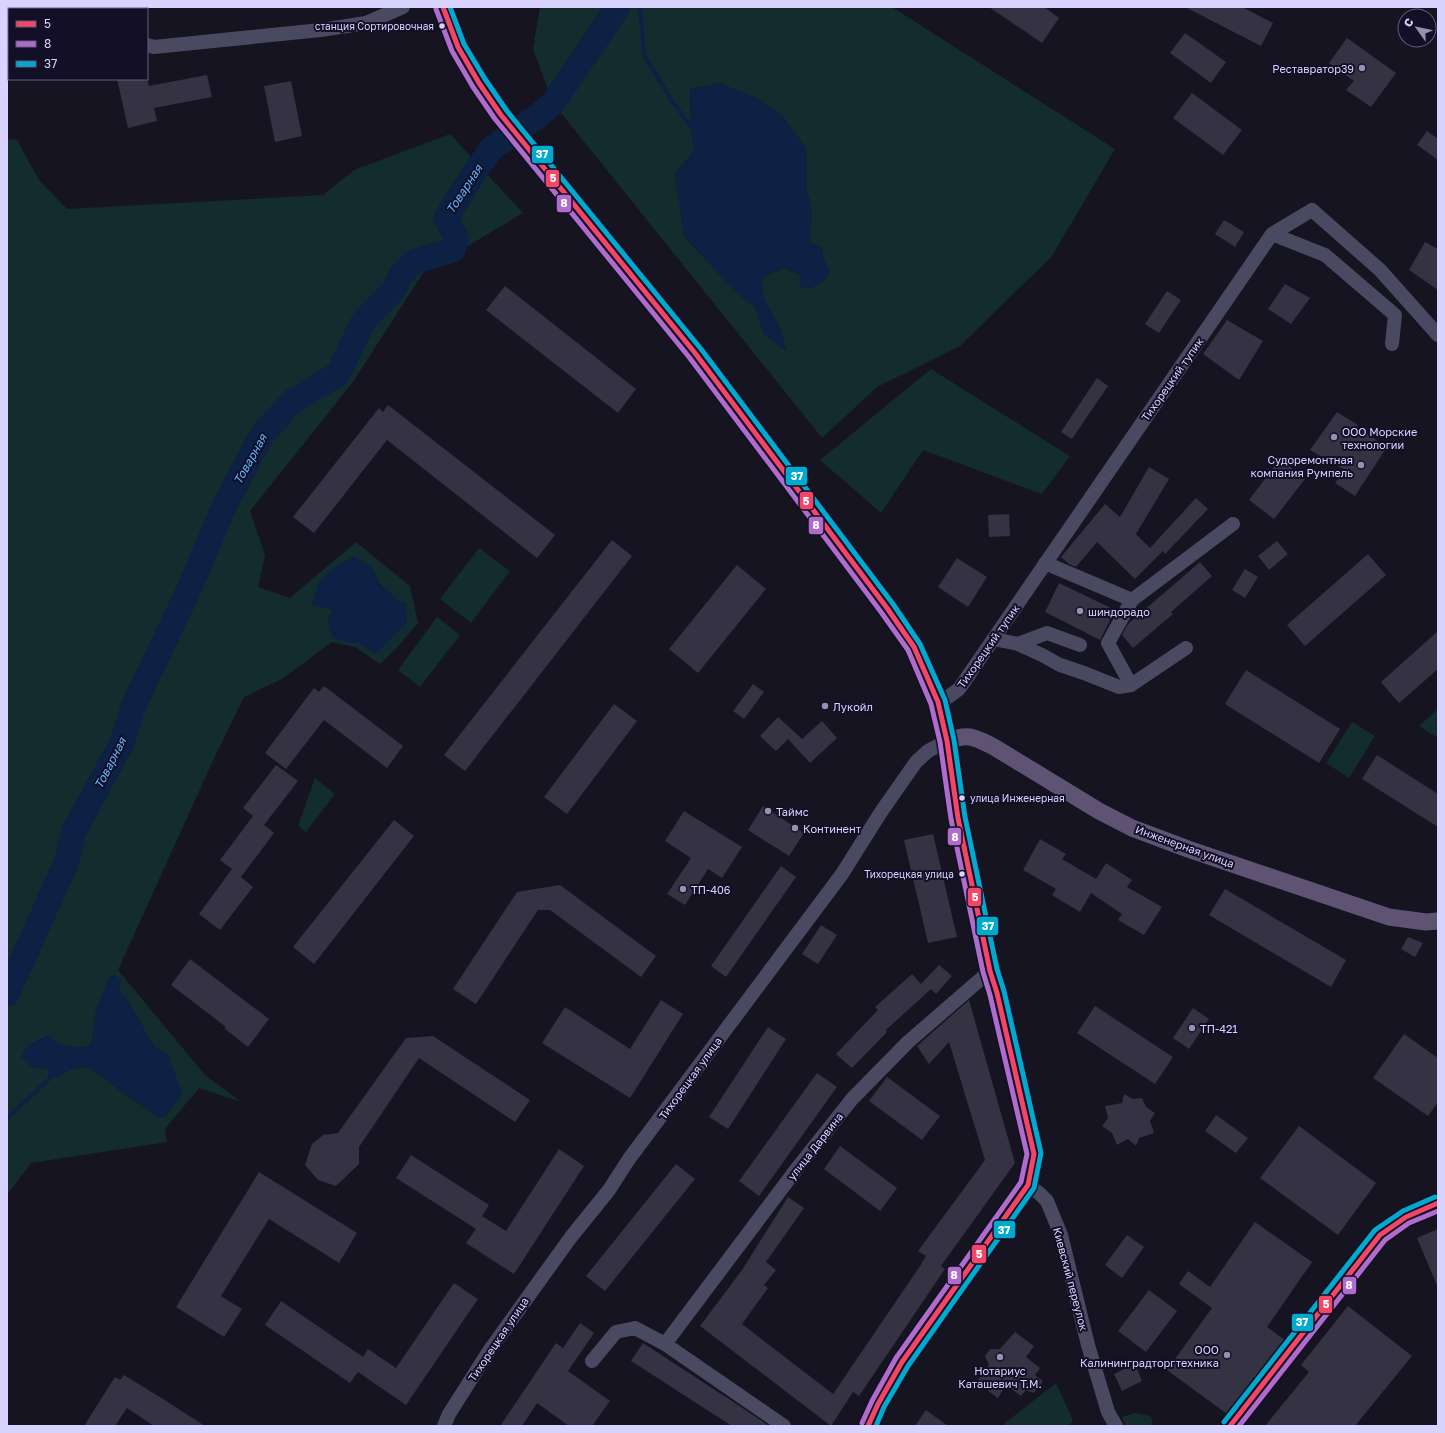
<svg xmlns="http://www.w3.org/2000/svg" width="1445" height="1433" font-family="'Golos Text',sans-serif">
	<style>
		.green { fill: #132c2d; fill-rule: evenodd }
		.water { fill: #0d2144 }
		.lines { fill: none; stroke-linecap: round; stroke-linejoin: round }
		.stream { stroke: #0d2144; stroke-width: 4 }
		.river { stroke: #0d2144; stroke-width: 25 }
		.building { fill: #343243 }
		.minor { stroke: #4a4962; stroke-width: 14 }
		.major { stroke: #5e5373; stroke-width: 17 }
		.bus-1-casing { stroke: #130f26; stroke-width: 8 }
		.bus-2-casing { stroke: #130f26; stroke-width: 8 }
		.bus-3-casing { stroke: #130f26; stroke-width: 8 }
		.bus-1 { stroke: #f34667; stroke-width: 5 }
		.bus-2 { stroke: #b06ccc; stroke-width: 5 }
		.bus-3 { stroke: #00a9ce; stroke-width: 5 }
		.bus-dot { fill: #d9d4ff; stroke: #130f26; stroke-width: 1.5 }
		.poi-dot { fill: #9591b1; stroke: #130f26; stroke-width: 1.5 }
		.labels { text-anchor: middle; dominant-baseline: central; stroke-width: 4; stroke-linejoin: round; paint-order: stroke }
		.bus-label { font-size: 10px; fill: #d9d4ff; stroke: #130f26; text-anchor: end }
		.poi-label { font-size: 11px; fill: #d9d4ff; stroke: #130f26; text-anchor: start }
		.street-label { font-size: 11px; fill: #d9d4ff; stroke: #130f26 }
		.water-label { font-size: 12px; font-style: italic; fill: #62b6ff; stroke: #130f26 }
		.line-badge { stroke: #130f26; stroke-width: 1.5 }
		.badge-label { font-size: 11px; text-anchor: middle; font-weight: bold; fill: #fff }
	</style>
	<rect width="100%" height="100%" fill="#161421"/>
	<path class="green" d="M540,7H892L1115,149L1052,256L960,346L877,387L822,438L553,103L533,49ZM720,83L806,148L807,191L812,214L809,242L821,248L825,262L830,272L801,276L785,268L762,277L763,297L780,329L786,350L765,335L755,307L736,292L685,237L675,175L694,150L691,127L690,90Z
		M450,134L523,213L423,273L353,382L250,511L265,555L258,587L290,598L356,542L410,586L418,623L395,650L380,664L355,647L332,642L282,679L244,697L211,765L118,970L205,1075L241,1102L199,1088L165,1129L167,1142L31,1163L7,1195V139L17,140L39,180L67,209L323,195L354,170ZM372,568L379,584L389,591L399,601L407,623L380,650L375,653L359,643L345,642L328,622L333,610ZM110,977L121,985L118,991L125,996L154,1047L168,1055L182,1094L165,1117L156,1116L87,1066L70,1070L56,1077L49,1078L48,1069L31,1066L28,1045L48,1036L59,1044L79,1049L91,1045L96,1010Z
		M931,369L1070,456L1042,494L923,450L881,513L820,460Z
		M479,548L510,571L471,623L440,599Z
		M437,617L460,635L420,687L398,670Z
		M1438,709V738L1419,726Z
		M1352,722L1375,736L1349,778L1326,763Z
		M315,778L335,794L306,832L298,826Z
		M1056,1383L1073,1420L1069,1426H1005V1423Z
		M1135,1413L1150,1416L1152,1420L1153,1426H1126L1122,1417Z"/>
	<path class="water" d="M720,83L755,97L783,116L806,148L807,191L812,214L809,242L821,248L825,262L830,272L823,281L810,289L799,286L801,276L785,268L762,277L763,297L780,329L786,351L764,335L755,307L736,292L685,237L675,175L694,150L691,127L690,89Z
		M354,556L372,568L379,585L389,591L399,601L406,603L407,623L380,650L375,653L359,643L345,642L332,637L328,622L333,610L311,605L319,582L335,567Z
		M115,975L121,980V985L118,991L125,996L154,1047L168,1055L182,1094L165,1117L156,1116L87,1066L70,1070L56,1077L49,1079L48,1069L31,1066L21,1057L28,1045L48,1036C63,1046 73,1051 91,1045L96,1010L110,977Z"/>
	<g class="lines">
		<path class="stream" d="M640,7L644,55L672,101L691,127
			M7,1119L49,1079"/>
		<path class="river" d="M7,994L66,863L74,831L122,743L133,707L190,587L223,509L252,453L264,432L293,401L338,374L363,322L394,289L401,275L413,262L453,250L456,238L446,218L471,178L491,149L538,116L553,103L618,7"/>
	</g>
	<path class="building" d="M989,7H1044L1059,18L1042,43Z
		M1185,7H1242L1273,23L1261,46Z
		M1185,33L1226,62L1211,83L1170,53Z
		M1347,38L1396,73L1371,107L1346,90L1354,81L1329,63Z
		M207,75L212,97L154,108L157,121L128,128L117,79H147L149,86Z
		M291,81L302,136L275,142L264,86Z
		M1192,93L1242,130L1223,155L1173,118Z
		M1427,131L1438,139V160L1417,145Z
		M1224,220L1244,232L1235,247L1215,234Z
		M1425,242L1438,249V290L1409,270Z
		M1285,284L1310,298L1291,324L1268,309Z
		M505,286L636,389L618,413L486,310Z
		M1167,291L1181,300L1159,333L1145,324Z
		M1227,320L1263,341L1239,380L1203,354Z
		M1097,378L1108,386L1072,439L1061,432Z
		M388,405L555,535L537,558L387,440L314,533L293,517L379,408L383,412Z
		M1337,412L1358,425L1357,427L1387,447L1355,496L1335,483L1345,470L1310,450Z
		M1280,459L1305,479L1274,519L1249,500Z
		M1149,467L1169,479L1136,534L1150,548L1196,498L1208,509L1165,554L1163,551L1135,579L1097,542L1076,567L1069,564L1061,557L1105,504L1120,517Z
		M1009,514L1010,536L989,537L988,515Z
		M612,540L632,556L465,771L444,755Z
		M1277,541L1288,554L1269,570L1258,556Z
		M1368,554L1386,575L1305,646L1287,625Z
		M957,558L987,577L968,607L938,587Z
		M1200,562L1212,576L1171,612L1173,614L1133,648L1122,635L1128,624Z
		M737,565L766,589L698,673L669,649Z
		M1245,569L1258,577L1245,598L1232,590Z
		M1059,583L1113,609V614L1100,640L1045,612Z
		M1438,631V669L1399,703L1381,682Z
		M1246,670L1340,729L1319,763L1225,704Z
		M753,684L764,692L744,719L733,711Z
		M324,686L403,746L387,768L324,720L286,769L265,753L314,688L319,692Z
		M614,704L637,721L567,814L544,797Z
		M778,717L802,739L822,721L837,738L810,763L788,739L776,751L760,736Z
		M1377,755L1438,794V827L1362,779Z
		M276,765L298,781L264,825L274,833L241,877L253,887L220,930L199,914L232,869L220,860L253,816L243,808Z
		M763,806L804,833L789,856L748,830Z
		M684,811L742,847L722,878L708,869L685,905L667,894L691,858L665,841Z
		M394,820L414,836L314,964L293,947Z
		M933,834L957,937L928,943L904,840Z
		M1040,839L1066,854L1062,859L1096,879L1106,863L1132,880L1127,887L1162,907L1144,935L1118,920L1122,914L1091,893L1080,912L1052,895L1056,889L1023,870Z
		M781,866L796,877L726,977L711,966Z
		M560,885L656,956L641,977L550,910H538L476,1004L453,989L517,892Z
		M1225,889L1346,960L1331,987L1209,915Z
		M821,925L837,935L818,964L802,954Z
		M1408,937L1423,943L1415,957L1401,949Z
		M190,959L269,1019L248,1047L224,1028L226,1027L171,985Z
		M939,965L952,976L936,994L931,989L886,1030L887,1032L852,1068L836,1054L878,1010L875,1007L912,974L921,984Z
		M661,1000L683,1014L630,1098L542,1043L565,1007L630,1049Z
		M969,1000L1015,1163L941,1266L945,1269L859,1396L853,1392L831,1426L700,1326L742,1270L788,1197L804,1208L766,1262L776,1270L764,1285L768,1288L742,1324L833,1394L920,1266L926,1256L918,1251L985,1160L949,1042L929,1064L917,1046Z
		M1095,1006L1173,1057L1155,1084L1077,1033Z
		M1193,1008L1209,1019L1189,1049L1173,1038Z
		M768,1027L786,1039L728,1129L709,1117Z
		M1404,1034L1438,1058V1102L1428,1116L1373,1078Z
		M433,1036L530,1100L515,1122L419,1058L359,1147V1164L336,1186L318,1180L305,1165L312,1144L323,1135L338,1133L406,1038Z
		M817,1073L837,1087L759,1196L739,1181Z
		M887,1077L940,1116L922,1140L869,1101Z
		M1124,1094L1133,1099L1142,1098L1146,1107L1155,1113L1150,1121L1154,1133L1139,1138L1136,1146L1128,1139L1117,1145L1112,1133L1102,1126L1108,1118L1105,1106L1122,1103Z
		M1216,1115L1248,1138L1236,1153L1205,1131Z
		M1299,1126L1376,1183L1338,1235L1260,1178Z
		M840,1146L897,1188L880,1211L824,1169Z
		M559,1149L584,1166L514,1274L466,1243L476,1229L396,1178L411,1155L489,1205L482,1216L506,1231Z
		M676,1164L695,1179L605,1291L586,1276Z
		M259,1172L357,1233L339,1263L269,1219L221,1296L242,1309L224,1337L176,1307Z
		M1255,1222L1312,1262L1267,1327L1285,1340L1227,1414L1167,1370L1212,1308L1179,1284L1188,1271L1210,1287Z
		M1438,1229V1288L1417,1238Z
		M1127,1235L1144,1247L1122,1278L1105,1265Z
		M454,1283L478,1299L406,1405L358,1372L350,1383L265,1325L281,1301L363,1357L368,1349L396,1368Z
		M1149,1290L1177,1311L1146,1352L1118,1331Z
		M1348,1306L1412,1356L1355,1426H1265L1309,1372L1301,1365Z
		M580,1323L594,1333L568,1371L610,1401L592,1426H569L537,1403L522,1426H500L556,1343L563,1348Z
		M1015,1332L1034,1346L1026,1357L1040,1368L1035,1375L1043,1381L1034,1393L1026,1390L1021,1396L1006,1385L998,1398L976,1382L989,1365L985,1356L990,1349H1000Z
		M643,1343L735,1403L769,1426H732L631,1361Z
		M1135,1364L1142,1381L1122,1391L1114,1374Z
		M124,1375L163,1399L205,1426H154L127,1408L115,1426H84L115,1377L120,1380Z
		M926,1410L948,1426H915Z"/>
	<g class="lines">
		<path class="minor" d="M7,37H9
			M147,45L154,47L321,30L366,23L403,7
			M1272,234L1325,255L1395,315L1392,344
			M1045,563L1132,600L1108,643L1131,685
			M1132,600L1233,524
			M993,639L1018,644L1047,633L1080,645
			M1018,644L1042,655L1060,665L1084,673L1119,687L1131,685L1186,648
			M938,702L948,697L959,689L1272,234L1312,210L1380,270L1438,335
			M1028,1185L1039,1193L1047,1201L1061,1235L1088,1345L1108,1412L1116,1426
			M665,1344L798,1167L852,1099L908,1042L990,971
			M592,1361L616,1332L635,1328L665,1344L784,1426
			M444,1426L449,1414L489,1351L571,1237L609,1190L629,1159L842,874L881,812L916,762L928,751L947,741"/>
		<path class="major" d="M443,7L458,47L479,83L501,115L695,353L887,608L914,647L938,702L947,741L958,818L990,971L997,993L1034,1154L1028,1185L902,1362L878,1404L868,1426
			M947,741C969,733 974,737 994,747L1099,811L1132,828L1188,849L1389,917L1426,922L1438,921
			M1230,1426L1380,1235L1406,1217L1438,1203"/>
		<defs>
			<path id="bus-1" d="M443,7L458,47L479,83L501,115L695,353L887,608L914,647L938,702L947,741L958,818L990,971L997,993L1034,1154L1028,1185L902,1362L878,1404L868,1426
				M1230,1426L1380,1235L1406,1217L1438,1203"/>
			<path id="bus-2" d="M436,9L452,51L473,87L495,119L689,357L881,612L908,650L931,704L940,742L951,819L983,972L990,995L1027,1154L1021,1182L896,1358L872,1401L862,1423
				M1239,1426L1385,1240L1409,1223L1438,1211"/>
			<path id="bus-3" d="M450,7L464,44L485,79L507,111L701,349L893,604L920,644L945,700L954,740L965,817L997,969L1004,991L1041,1153L1034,1188L908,1366L884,1407L876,1426
				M1224,1422L1375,1230L1403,1211L1435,1197"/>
		</defs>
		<use href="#bus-1" class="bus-1-casing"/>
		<use href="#bus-2" class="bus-2-casing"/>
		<use href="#bus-3" class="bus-3-casing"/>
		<use href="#bus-1" class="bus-1"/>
		<use href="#bus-2" class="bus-2"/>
		<use href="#bus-3" class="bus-3"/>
	</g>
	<g class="bus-dot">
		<circle cx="442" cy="26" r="3.5"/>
		<circle cx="962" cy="798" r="3.5"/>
		<circle cx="962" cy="874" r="3.5"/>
	</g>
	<g class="poi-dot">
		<circle cx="1362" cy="68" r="4"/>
		<circle cx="1334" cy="437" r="4"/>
		<circle cx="1361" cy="465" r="4"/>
		<circle cx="1080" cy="611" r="4"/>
		<circle cx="825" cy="706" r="4"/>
		<circle cx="768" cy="811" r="4"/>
		<circle cx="795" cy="828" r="4"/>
		<circle cx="683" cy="889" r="4"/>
		<circle cx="1192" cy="1028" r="4"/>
		<circle cx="1227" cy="1355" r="4"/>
		<circle cx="1000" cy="1357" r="4"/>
	</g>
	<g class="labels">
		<g class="bus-label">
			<text x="434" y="26">станция Сортировочная</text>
			<text x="970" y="798" text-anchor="start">улица Инженерная</text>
			<text x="954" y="874">Тихорецкая улица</text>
		</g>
		<g class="poi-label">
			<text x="1354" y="68" text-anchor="end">Реставратор39</text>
			<text x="1342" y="431">ООО Морские<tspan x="1342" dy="13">технологии</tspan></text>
			<text x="1353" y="459" text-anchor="end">Судоремонтная<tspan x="1353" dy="13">компания Румпель</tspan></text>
			<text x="1088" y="611">шиндорадо</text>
			<text x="833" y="706">Лукойл</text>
			<text x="776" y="811">Таймс</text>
			<text x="803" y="828">Континент</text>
			<text x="691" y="889">ТП-406</text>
			<text x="1200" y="1028">ТП-421</text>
			<text x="1219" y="1349" text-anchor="end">ООО<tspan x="1219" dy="13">Калининградторгтехника</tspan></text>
			<text x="1000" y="1370" text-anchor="middle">Нотариус<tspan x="1000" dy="13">Каташевич Т.М.</tspan></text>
		</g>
		<g class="street-label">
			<text transform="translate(1172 379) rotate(-55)">Тихорецкий тупик</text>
			<text transform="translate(988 646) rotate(-55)">Тихорецкий тупик</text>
			<text transform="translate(1185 846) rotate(20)">Инженерная улица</text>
			<text transform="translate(690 1078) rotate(-54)">Тихорецкая улица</text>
			<text transform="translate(815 1146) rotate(-52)">улица Дарвина</text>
			<text transform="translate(1071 1279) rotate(75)">Киевский переулок</text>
			<text transform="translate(498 1339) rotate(-56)">Тихорецкая улица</text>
		</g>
		<g class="water-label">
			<text transform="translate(464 189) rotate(-57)">Товарная</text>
			<text transform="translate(250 459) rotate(-61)">Товарная</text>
			<text transform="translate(110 763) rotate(-63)">Товарная</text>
		</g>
	</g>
	<g class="line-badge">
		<rect x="531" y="145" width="23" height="19" rx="4" fill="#00a9ce"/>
		<rect x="545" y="169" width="15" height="19" rx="4" fill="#f34667"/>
		<rect x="556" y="194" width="16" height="19" rx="4" fill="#b06ccc"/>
		<rect x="785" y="466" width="23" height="20" rx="4" fill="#00a9ce"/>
		<rect x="799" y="491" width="15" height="19" rx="4" fill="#f34667"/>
		<rect x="808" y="516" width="16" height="19" rx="4" fill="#b06ccc"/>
		<rect x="947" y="827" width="15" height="19" rx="4" fill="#b06ccc"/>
		<rect x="967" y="887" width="15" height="20" rx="4" fill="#f34667"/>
		<rect x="976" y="916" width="23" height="20" rx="4" fill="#00a9ce"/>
		<rect x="993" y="1220" width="23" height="19" rx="4" fill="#00a9ce"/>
		<rect x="971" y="1244" width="16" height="20" rx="4" fill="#f34667"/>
		<rect x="947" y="1266" width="15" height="19" rx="4" fill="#b06ccc"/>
		<rect x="1342" y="1276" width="15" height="19" rx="4" fill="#b06ccc"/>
		<rect x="1318" y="1295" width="15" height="19" rx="4" fill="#f34667"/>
		<rect x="1291" y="1313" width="23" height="19" rx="4" fill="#00a9ce"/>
	</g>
	<g class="badge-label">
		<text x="542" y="158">37</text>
		<text x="553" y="182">5</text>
		<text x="564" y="207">8</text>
		<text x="797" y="480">37</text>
		<text x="806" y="505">5</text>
		<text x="816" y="529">8</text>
		<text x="955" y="841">8</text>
		<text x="975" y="901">5</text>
		<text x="988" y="930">37</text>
		<text x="1004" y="1234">37</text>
		<text x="979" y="1258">5</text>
		<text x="954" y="1279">8</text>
		<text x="1349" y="1289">8</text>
		<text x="1326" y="1308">5</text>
		<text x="1302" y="1326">37</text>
	</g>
	<rect width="1445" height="1433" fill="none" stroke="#d9d4ff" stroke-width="16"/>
	<rect x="8" y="8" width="140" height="72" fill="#130f26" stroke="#625e7d"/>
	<rect x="16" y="21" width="20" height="6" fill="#f34667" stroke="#625e7d"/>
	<text x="44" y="28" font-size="12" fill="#d9d4ff">5</text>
	<rect x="16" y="41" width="20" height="6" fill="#b06ccc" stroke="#625e7d"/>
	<text x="44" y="48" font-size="12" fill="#d9d4ff">8</text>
	<rect x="16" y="61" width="20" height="6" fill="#00a9ce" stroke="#625e7d"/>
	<text x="44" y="68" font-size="12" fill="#d9d4ff">37</text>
	<g transform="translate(1417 28) rotate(303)"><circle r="19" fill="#130f26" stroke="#625e7d"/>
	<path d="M0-3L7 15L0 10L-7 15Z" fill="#9591b1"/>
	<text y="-6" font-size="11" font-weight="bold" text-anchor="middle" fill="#d9d4ff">С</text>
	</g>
</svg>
